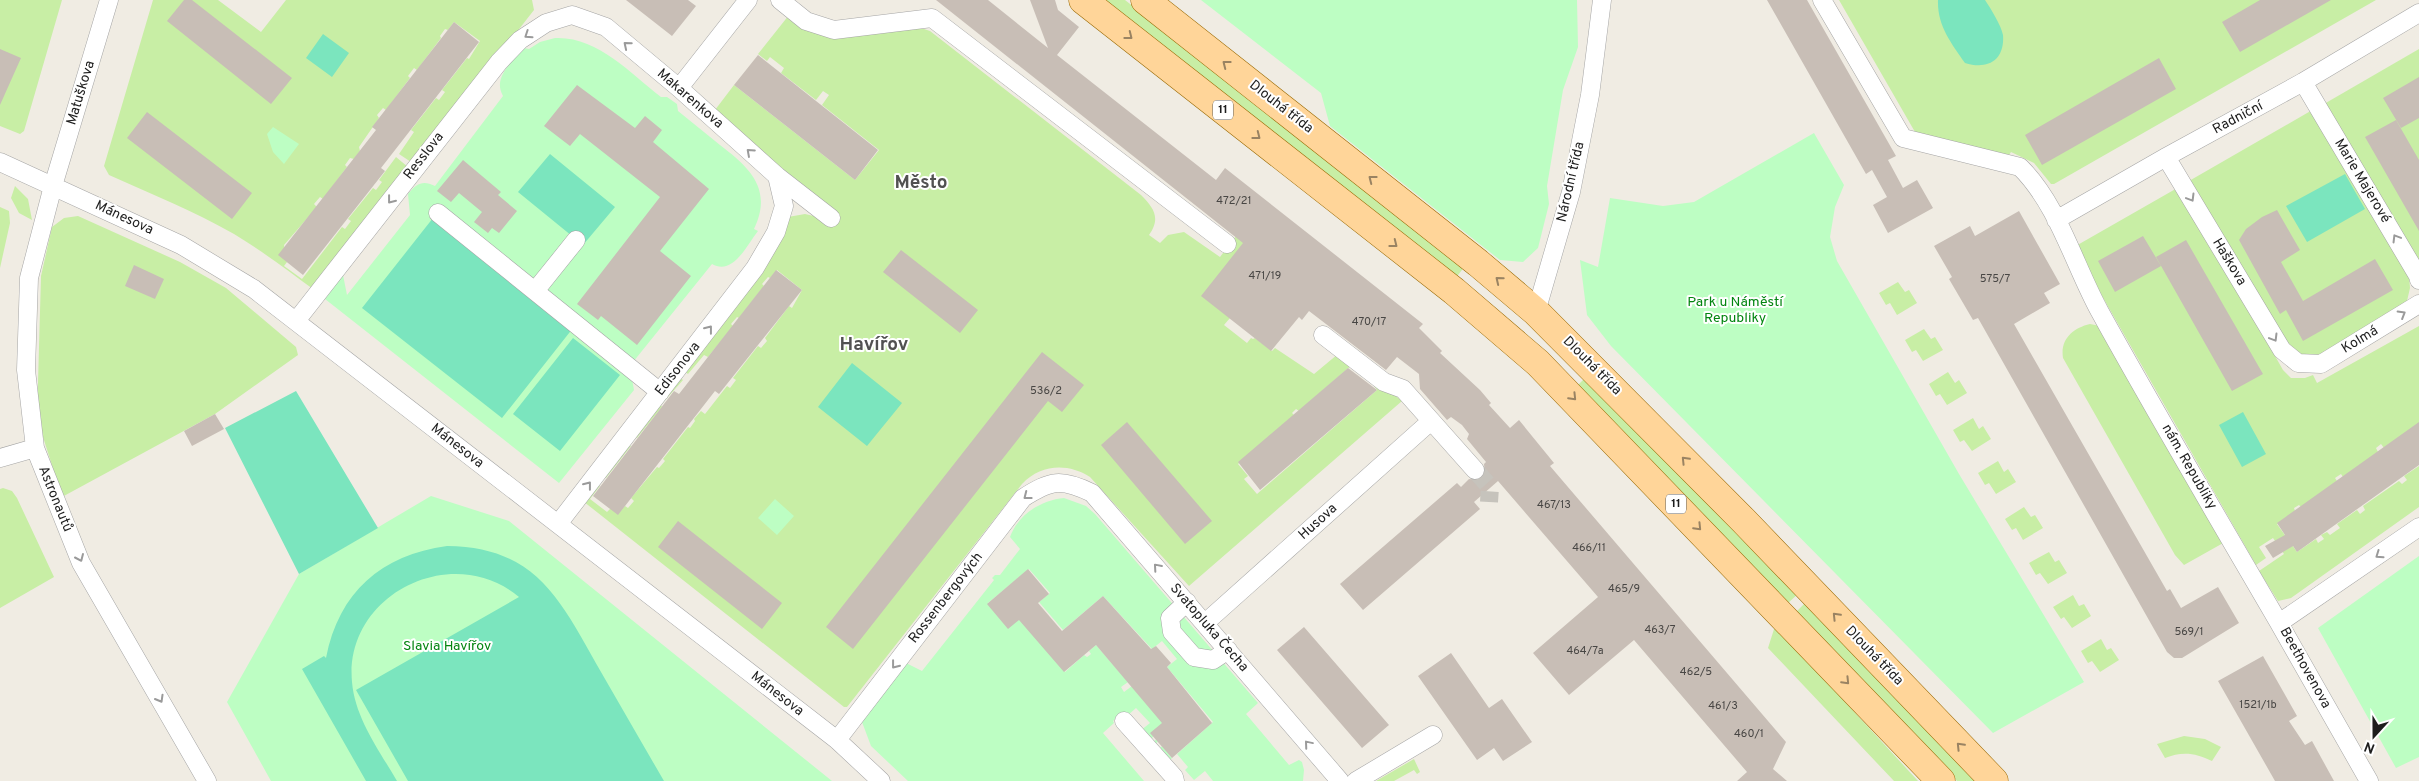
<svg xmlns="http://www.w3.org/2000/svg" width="2419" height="781" font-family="Overpass,sans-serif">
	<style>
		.grass { fill: #c8eea5 }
		.park { fill: #bdfec3 }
		.pitch { fill: #7be5be }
		.building { fill: #c8beb6 }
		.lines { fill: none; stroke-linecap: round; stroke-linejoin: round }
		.minor-tunnel { stroke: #c6c3bc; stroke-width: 18; stroke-dasharray: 18 9; stroke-linecap: butt }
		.minor-casing { stroke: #a5a5a5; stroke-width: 19 }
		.primary-casing { stroke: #986800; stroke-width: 29 }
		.minor { stroke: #fff; stroke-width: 18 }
		.primary { stroke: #ffd599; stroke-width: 28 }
		.oneway { stroke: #9a9a9a }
		.oneway2 { stroke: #9a8362 }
		.labels { text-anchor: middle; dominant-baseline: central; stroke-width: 4; stroke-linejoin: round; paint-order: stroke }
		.number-label { font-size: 11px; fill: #484644 }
		.shield { fill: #fff; stroke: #626262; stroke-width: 1 }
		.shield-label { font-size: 12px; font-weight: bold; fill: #1e1e1e }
		.street-label { font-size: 14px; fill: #1e1e1e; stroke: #fff }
		.park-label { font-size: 14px; fill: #038510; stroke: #fff }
		.district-label { font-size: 19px; font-weight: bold; fill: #515151; stroke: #fff }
	</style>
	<rect width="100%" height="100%" fill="#f0ece3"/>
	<path class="grass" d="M0,0H62L24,131L20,134L0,126Z
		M153,0H218L261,32L286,0H532L534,10L454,112L411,162L399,154L414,132L411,130L436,98L439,100L445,92L442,90L467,58L469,59L480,41L454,22L448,30L445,29L440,36L441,38L417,70L414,68L408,76L410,78L386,110L383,108L377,115L379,118L359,147L360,151L354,159L350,158L345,165L347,167L323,199L320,197L314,204L317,207L284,245L287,262L284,266L302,279L342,227L345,229L351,221L348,219L373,188L376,190L382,182L379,180L396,157L408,167L313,289C287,270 262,251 234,234C194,211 151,194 109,175L104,166Z
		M1099,0H1125L1465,266L1455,279Z
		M1839,0H2376L2054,184H2051L2034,163L2011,152L2007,158L1915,132Z
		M789,15L799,22L921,28L930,31L1141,195C1154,208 1161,218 1149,235L1160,243L1168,235L1184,232L1220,257L1236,236L1244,242L1230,318L1224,325L1247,343L1251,338L1253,339L1255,338L1272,351L1275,348L1314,374L1338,354L1354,363L1299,411L1296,409L1292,413L1294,415L1238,464L1248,476L1244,479L1257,494L1377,390L1374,386L1378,382L1402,401L1189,586L1090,477C1068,463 1041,464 1022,484L847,707H844L574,494L669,369L683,380L661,405L662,407L637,438L635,437L629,445L631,446L606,478L603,476L597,484L600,486L590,499L607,512L611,508L618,514L625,506L628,508L634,501L631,498L657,467L659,468L665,461L663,459L688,427L690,428L695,421L694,419L701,411L705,414L727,386L730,388L736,380L733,378L758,346L761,348L767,341L765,338L789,306L792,308L802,290L777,270L770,278L768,277L762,284L764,286L739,318L737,317L731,324L733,326L708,357L704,355L688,374L674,363L788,217L805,214L818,217L837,212L716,116L715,110L734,85L855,180L879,150L822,105L829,95L823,91L816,100L781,73L784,68L770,57L767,61L758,54Z
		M2419,49V270L2324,104Z
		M2314,109L2409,276L2410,288L2407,301L2322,356L2309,358L2292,352L2189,181Z
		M15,186L28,199L32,220L19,213L11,198Z
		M2179,187L2283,370L2291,378H2305L2313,375L2317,383L2419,326V423L2384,448L2381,444L2376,448L2378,452L2343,477L2341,474L2335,478L2337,481L2301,507L2299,505L2294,508L2295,511L2277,524L2297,552L2316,539L2318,543L2324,539L2321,535L2327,532L2330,535L2340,528L2337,524L2357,510L2360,514L2365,510L2363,506L2399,481L2402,484L2407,480L2404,476L2419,466V507L2291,598L2278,601L2259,571L2284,554L2273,538L2259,547L2266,558L2256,565L2074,247Z
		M0,207L9,211L10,223L0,268Z
		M78,216L180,262L226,288L296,347L298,355L215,414L62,497L37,418L41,276L52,227L64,218Z
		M1898,282L1905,292L1909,290L1917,303L1897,315L1890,303L1886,305L1879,293Z
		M2090,324L2100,326L2225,542L2184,565L2175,555L2063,358C2060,339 2073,328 2090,324Z
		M1924,329L1931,339L1935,337L1943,350L1923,361L1916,350L1912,352L1905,340Z
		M1948,372L1955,383L1959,380L1967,393L1947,405L1940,394L1936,396L1929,384Z
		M1585,378L1799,593L1787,604L1577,386Z
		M1973,418L1979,429L1983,426L1991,439L1972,451L1964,440L1960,442L1953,430Z
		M1998,461L2004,472L2008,469L2016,482L1996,494L1989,483L1985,485L1978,473Z
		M3,488L12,491L17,498L54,577L0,608V489Z
		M2024,507L2031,517L2035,515L2043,528L2023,540L2016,528L2012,530L2005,519Z
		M2049,552L2055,562L2059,560L2067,573L2048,584L2040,573L2036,575L2029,563Z
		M2073,595L2079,606L2084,604L2091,616L2072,628L2064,617L2061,619L2053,607Z
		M1806,602L1979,781H1957L1795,613Z
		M1775,626L1918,781H1894L1768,648Z
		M2101,639L2107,650L2111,648L2119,660L2100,672L2092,661L2088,663L2081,651Z
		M2184,736L2205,739L2221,747L2212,761C2196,753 2182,751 2165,758L2157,744Z
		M1414,759L1420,772L1417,774L1414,770L1394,781H1376Z"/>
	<path class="park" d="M1201,0H1577L1578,47L1563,90L1547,186L1549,204L1538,248L1523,262L1500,260L1330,126L1321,93Z
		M555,38C597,36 630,73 661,97H667L677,104L678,111C692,122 706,134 720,145C750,168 773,189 754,229L758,231C747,245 733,276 712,264L625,372L632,379L634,390L559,483L325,299L343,275L347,295L410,215L408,194C417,183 423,180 435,186L503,96C492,77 513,61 524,48L529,49L540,42Z
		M273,127L299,144L284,164L273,152L267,134Z
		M1814,133L1844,185L1835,207L1830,237L1837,261L1959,474L2084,682L1993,733L1611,346L1587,315L1580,260L1598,267L1610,198L1663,206L1694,202Z
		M431,496L509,521L832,781H271L227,702L299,574Z
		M1064,498L1086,506L1095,514L1258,703L1246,714L1289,765L1299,760L1302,762L1304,770L1303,781H1213L1205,771L1194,780L1185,770L1188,767L1177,754L1213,722L1167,667L1177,659L1162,641L1152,649L1103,596L1063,630L1039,602L1050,593L1029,569L988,603L1020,619L1065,672L1084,655L1087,657L1091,654L1089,651L1096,645L1128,682L1121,687L1124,692L1132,686L1163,722L1152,738L1154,741L1157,739L1158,741L1156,744L1160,748L1162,746L1172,758L1167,763L1140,731L1150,723L1136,708L1127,716L1123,712L1113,721L1114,723L1103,733L1144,781H908L871,746L862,722L906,663L922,671L994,580L992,578L995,575H1000L1020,549L1010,537C1018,514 1042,500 1064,498Z
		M775,499L794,516L777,535L758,518Z
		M2419,556V757L2396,768L2318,628Z"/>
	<path class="pitch" d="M1938,0H1985C1991,9 2001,25 2003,35C2005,61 1987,70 1965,63C1951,43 1937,25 1938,0Z
		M323,34L349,53L332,77L306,58Z
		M550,154L615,207L583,245L518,192Z
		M2345,174L2365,209L2307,242L2286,206Z
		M433,218L573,328L502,418L362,308Z
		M573,338L620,375L560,451L513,414Z
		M852,363L902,403L867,446L818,407Z
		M296,391L378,528L299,574L225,428Z
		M2243,412L2266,454L2242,467L2219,425Z
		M447,546C538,547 561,602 601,672C622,708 643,745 664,781H408L356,690L519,597C453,541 344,594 352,682C355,718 379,750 397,781H366L302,669L324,656L326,658C339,592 381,555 447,546Z"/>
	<path class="building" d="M184,0H192L292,78L271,104L167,21Z
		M626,0H688L696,6L672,36Z
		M936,0H988L1048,48L1030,0H1055L1058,10L1079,27L1057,55L1216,180L1225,168L1423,324L1419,328L1442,351L1440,353L1480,390L1491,403L1489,405L1510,428L1519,420L1554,463L1550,466L1786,742L1773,769L1787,781H1737L1747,772L1634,640L1569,695L1533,653L1598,597L1498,481L1474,502L1480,509L1363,610L1340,584L1457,483L1461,487L1469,479L1478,480L1485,474L1484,464L1486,462L1467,439L1469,434L1462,425L1451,417L1447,420L1420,389L1419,374L1397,357L1386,370L1309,311L1302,320L1299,317L1271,351L1201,296L1243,243Z
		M1767,0H1807L1896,156L1888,160L1903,188L1917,180L1933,208L1888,233L1873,205L1887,197L1872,170L1866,174Z
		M2260,0H2331L2240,52L2222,22Z
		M454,22L479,42L381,168L385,171L303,275L278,255L376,130L372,127Z
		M0,49L21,58L0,105Z
		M758,55L878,150L855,180L734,85Z
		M2159,58L2176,89L2042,165L2025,135Z
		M2419,77V118L2401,128L2383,98Z
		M577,85L635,128L645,116L662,130L653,142L709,189L660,251L691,276L637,345L601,316L598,320L577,304L660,197L580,134L570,146L544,126Z
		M147,112L252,193L232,219L127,138Z
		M2396,120L2419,160V231L2365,137Z
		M463,160L501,192L498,195L517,211L499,233L492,228L488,233L474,222L482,212L459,193L451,202L437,191Z
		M2277,210L2300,250L2281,262L2303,301L2375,259L2393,290L2303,341L2286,310L2280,314L2239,240L2246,229L2262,217Z
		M2019,211L2060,284L2044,293L2050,303L2014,324L2167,591L2170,589L2181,608L2218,587L2239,623L2182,658H2174L2167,652L1978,318L1973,320L1949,279L1952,277L1934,246L1970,226L1975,236Z
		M2143,236L2161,266L2115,292L2098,261Z
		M2186,240L2263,374L2232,391L2156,257Z
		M901,250L978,310L960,333L883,272Z
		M134,265L164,279L155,299L125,286Z
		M776,270L802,290L719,394L715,391L618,515L593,496L674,391L679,394Z
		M1042,352L1084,385L1062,412L1048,401L853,649L826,627Z
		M1348,368L1377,390L1260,490L1238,462Z
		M215,414L224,429L192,446L184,431Z
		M1127,422L1212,521L1185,544L1101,445Z
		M2419,422V465L2297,552L2293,546L2273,558L2265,546L2285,535L2277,523Z
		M678,521L782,603L762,629L658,547Z
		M1028,569L1049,594L1038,603L1062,631L1103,596L1151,649L1156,646L1171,663L1167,667L1212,723L1172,758L1150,733L1162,723L1096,645L1064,672L1019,620L1008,629L987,604Z
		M1304,627L1389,725L1362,748L1277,650Z
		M1451,653L1489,708L1502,699L1532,742L1503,761L1494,748L1477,760L1418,676Z
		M2263,656L2297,716L2289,721L2305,745L2312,741L2334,781H2275L2218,681Z"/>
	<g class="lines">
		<path class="minor-tunnel" d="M1475,470L1490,487L1489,502"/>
		<defs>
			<path id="minor" d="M109,0L53,186L29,278L26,370L35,448L81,563L207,781
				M780,0L806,21L834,30L932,18L1227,244
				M1822,0L1903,138L2020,167C2059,206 2074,265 2100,312C2158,417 2219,520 2279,623
				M2303,82L2418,276L2419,280
				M679,88L748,0
				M2166,157L2282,350L2298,363L2321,364L2419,304
				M0,162L181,245L254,289L837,740L881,781
				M777,176L831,218
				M438,213L660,392
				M2056,220L2166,157L2303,82L2419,13
				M535,291L576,240
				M1536,312L1571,192L1590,95L1602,0
				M296,321L499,62L520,40L546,23L572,15L606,27L679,88L777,176L784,206L776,232L755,268L558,524
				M1323,335L1384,382L1403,389L1475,470
				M0,458L35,448
				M1187,602L1170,618L1172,632L1194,657L1213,660L1228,650
				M1205,623L1431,421
				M1124,721L1174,777L1175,781
				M837,740L1023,498C1051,480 1061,478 1092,493L1340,781
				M1356,781L1433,735
				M2369,781L2279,623L2419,527"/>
			<path id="primary" d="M1083,0L1454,291L1538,363L1941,781
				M1145,0L1478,263L1536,312L1743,520L1994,781"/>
		</defs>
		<use href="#minor" class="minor-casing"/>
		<use href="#primary" class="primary-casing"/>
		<use href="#minor" class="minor"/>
		<use href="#primary" class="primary"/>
	</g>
	<defs><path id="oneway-chevron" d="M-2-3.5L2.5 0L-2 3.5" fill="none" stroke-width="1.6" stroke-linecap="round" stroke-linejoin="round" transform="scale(1.25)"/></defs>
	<g class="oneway">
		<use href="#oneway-chevron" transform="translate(528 35) rotate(146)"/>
		<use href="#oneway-chevron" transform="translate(627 45) rotate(-140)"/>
		<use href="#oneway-chevron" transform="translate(750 152) rotate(-138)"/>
		<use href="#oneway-chevron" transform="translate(2191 198) rotate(59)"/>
		<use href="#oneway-chevron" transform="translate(391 200) rotate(128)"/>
		<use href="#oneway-chevron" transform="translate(2396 238) rotate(-121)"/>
		<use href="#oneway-chevron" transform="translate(2402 314) rotate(-31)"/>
		<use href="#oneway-chevron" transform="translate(709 329) rotate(-52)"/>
		<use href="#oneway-chevron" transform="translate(2274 338) rotate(59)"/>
		<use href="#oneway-chevron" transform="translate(588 485) rotate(-52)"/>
		<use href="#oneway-chevron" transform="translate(1027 496) rotate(142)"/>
		<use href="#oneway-chevron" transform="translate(2379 555) rotate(145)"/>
		<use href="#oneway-chevron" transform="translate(80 558) rotate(66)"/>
		<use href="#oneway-chevron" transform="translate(1157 567) rotate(-131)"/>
		<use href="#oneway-chevron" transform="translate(895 665) rotate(128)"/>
		<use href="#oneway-chevron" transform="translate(160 699) rotate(60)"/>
		<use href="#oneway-chevron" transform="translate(1308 744) rotate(-130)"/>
	</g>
	<g class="oneway2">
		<use href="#oneway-chevron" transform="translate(1129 36) rotate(38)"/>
		<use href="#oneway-chevron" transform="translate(1226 64) rotate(-142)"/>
		<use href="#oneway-chevron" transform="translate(1257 136) rotate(38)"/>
		<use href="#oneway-chevron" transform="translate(1372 179) rotate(-142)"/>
		<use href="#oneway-chevron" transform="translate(1394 244) rotate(38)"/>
		<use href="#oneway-chevron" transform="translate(1499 280) rotate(-141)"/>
		<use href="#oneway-chevron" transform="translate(1573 397) rotate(46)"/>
		<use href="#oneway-chevron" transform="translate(1685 460) rotate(-134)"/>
		<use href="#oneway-chevron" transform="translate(1698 527) rotate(46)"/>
		<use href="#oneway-chevron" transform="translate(1836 616) rotate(-134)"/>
		<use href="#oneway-chevron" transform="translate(1846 681) rotate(46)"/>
		<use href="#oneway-chevron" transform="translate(1960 746) rotate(-134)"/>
	</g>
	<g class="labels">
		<g class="number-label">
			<text x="1234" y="201">472/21</text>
			<text x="1265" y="276">471/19</text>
			<text x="1995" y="279">575/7</text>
			<text x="1369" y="322">470/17</text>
			<text x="1046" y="391">536/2</text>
			<text x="1554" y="505">467/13</text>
			<text x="1589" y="548">466/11</text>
			<text x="1624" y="589">465/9</text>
			<text x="1660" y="630">463/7</text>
			<text x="2189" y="632">569/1</text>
			<text x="1585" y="651">464/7a</text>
			<text x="1696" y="672">462/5</text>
			<text x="2258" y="705">1521/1b</text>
			<text x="1723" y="706">461/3</text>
			<text x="1749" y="734">460/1</text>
		</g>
		<g class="shield">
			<rect x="1213" y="100.5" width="20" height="19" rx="4"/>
			<rect x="1666" y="494.5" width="20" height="19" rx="4"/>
		</g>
		<g class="shield-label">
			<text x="1223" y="110">11</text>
			<text x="1676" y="504">11</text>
		</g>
		<g class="street-label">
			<text transform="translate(81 93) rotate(-73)">Matuškova</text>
			<text transform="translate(690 99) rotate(41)">Makarenkova</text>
			<text transform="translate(1281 107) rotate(38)">Dlouhá třída</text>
			<text transform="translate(2238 118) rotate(-28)">Radniční</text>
			<text transform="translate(424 156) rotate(-52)">Resslova</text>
			<text transform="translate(2362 181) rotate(59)">Marie Majerové</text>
			<text transform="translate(1571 182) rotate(-77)">Národní třída</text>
			<text transform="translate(124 218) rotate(25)">Mánesova</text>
			<text transform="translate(2229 262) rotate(59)">Haškova</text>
			<text transform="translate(2360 340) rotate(-31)">Kolmá</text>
			<text transform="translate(1592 366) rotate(45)">Dlouhá třída</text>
			<text transform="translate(678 369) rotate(-52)">Edisonova</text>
			<text transform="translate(457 446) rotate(38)">Mánesova</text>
			<text transform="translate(2189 467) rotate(60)">nám. Republiky</text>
			<text transform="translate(55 499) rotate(68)">Astronautů</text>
			<text transform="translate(1318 522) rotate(-42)">Husova</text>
			<text transform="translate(946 598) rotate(-52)">Rossenbergových</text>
			<text transform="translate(1209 628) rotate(49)">Svatopluka Čecha</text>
			<text transform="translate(1874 656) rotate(46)">Dlouhá třída</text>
			<text transform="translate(2305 668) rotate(61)">Beethovenova</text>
			<text transform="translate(777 694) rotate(38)">Mánesova</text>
		</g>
		<g class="park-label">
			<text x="1735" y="302">Park u Náměstí<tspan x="1735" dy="16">Republiky</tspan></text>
			<text x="447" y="646">Slavia Havířov</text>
		</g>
		<g class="district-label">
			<text x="921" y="183">Město</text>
			<text x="874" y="345">Havířov</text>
		</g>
	</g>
	<g transform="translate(2374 736) rotate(201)" stroke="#ffffff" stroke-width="4" paint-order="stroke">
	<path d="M0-4L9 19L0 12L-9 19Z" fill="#1e1e1e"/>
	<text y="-8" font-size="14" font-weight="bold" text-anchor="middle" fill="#1e1e1e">N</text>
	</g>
</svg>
